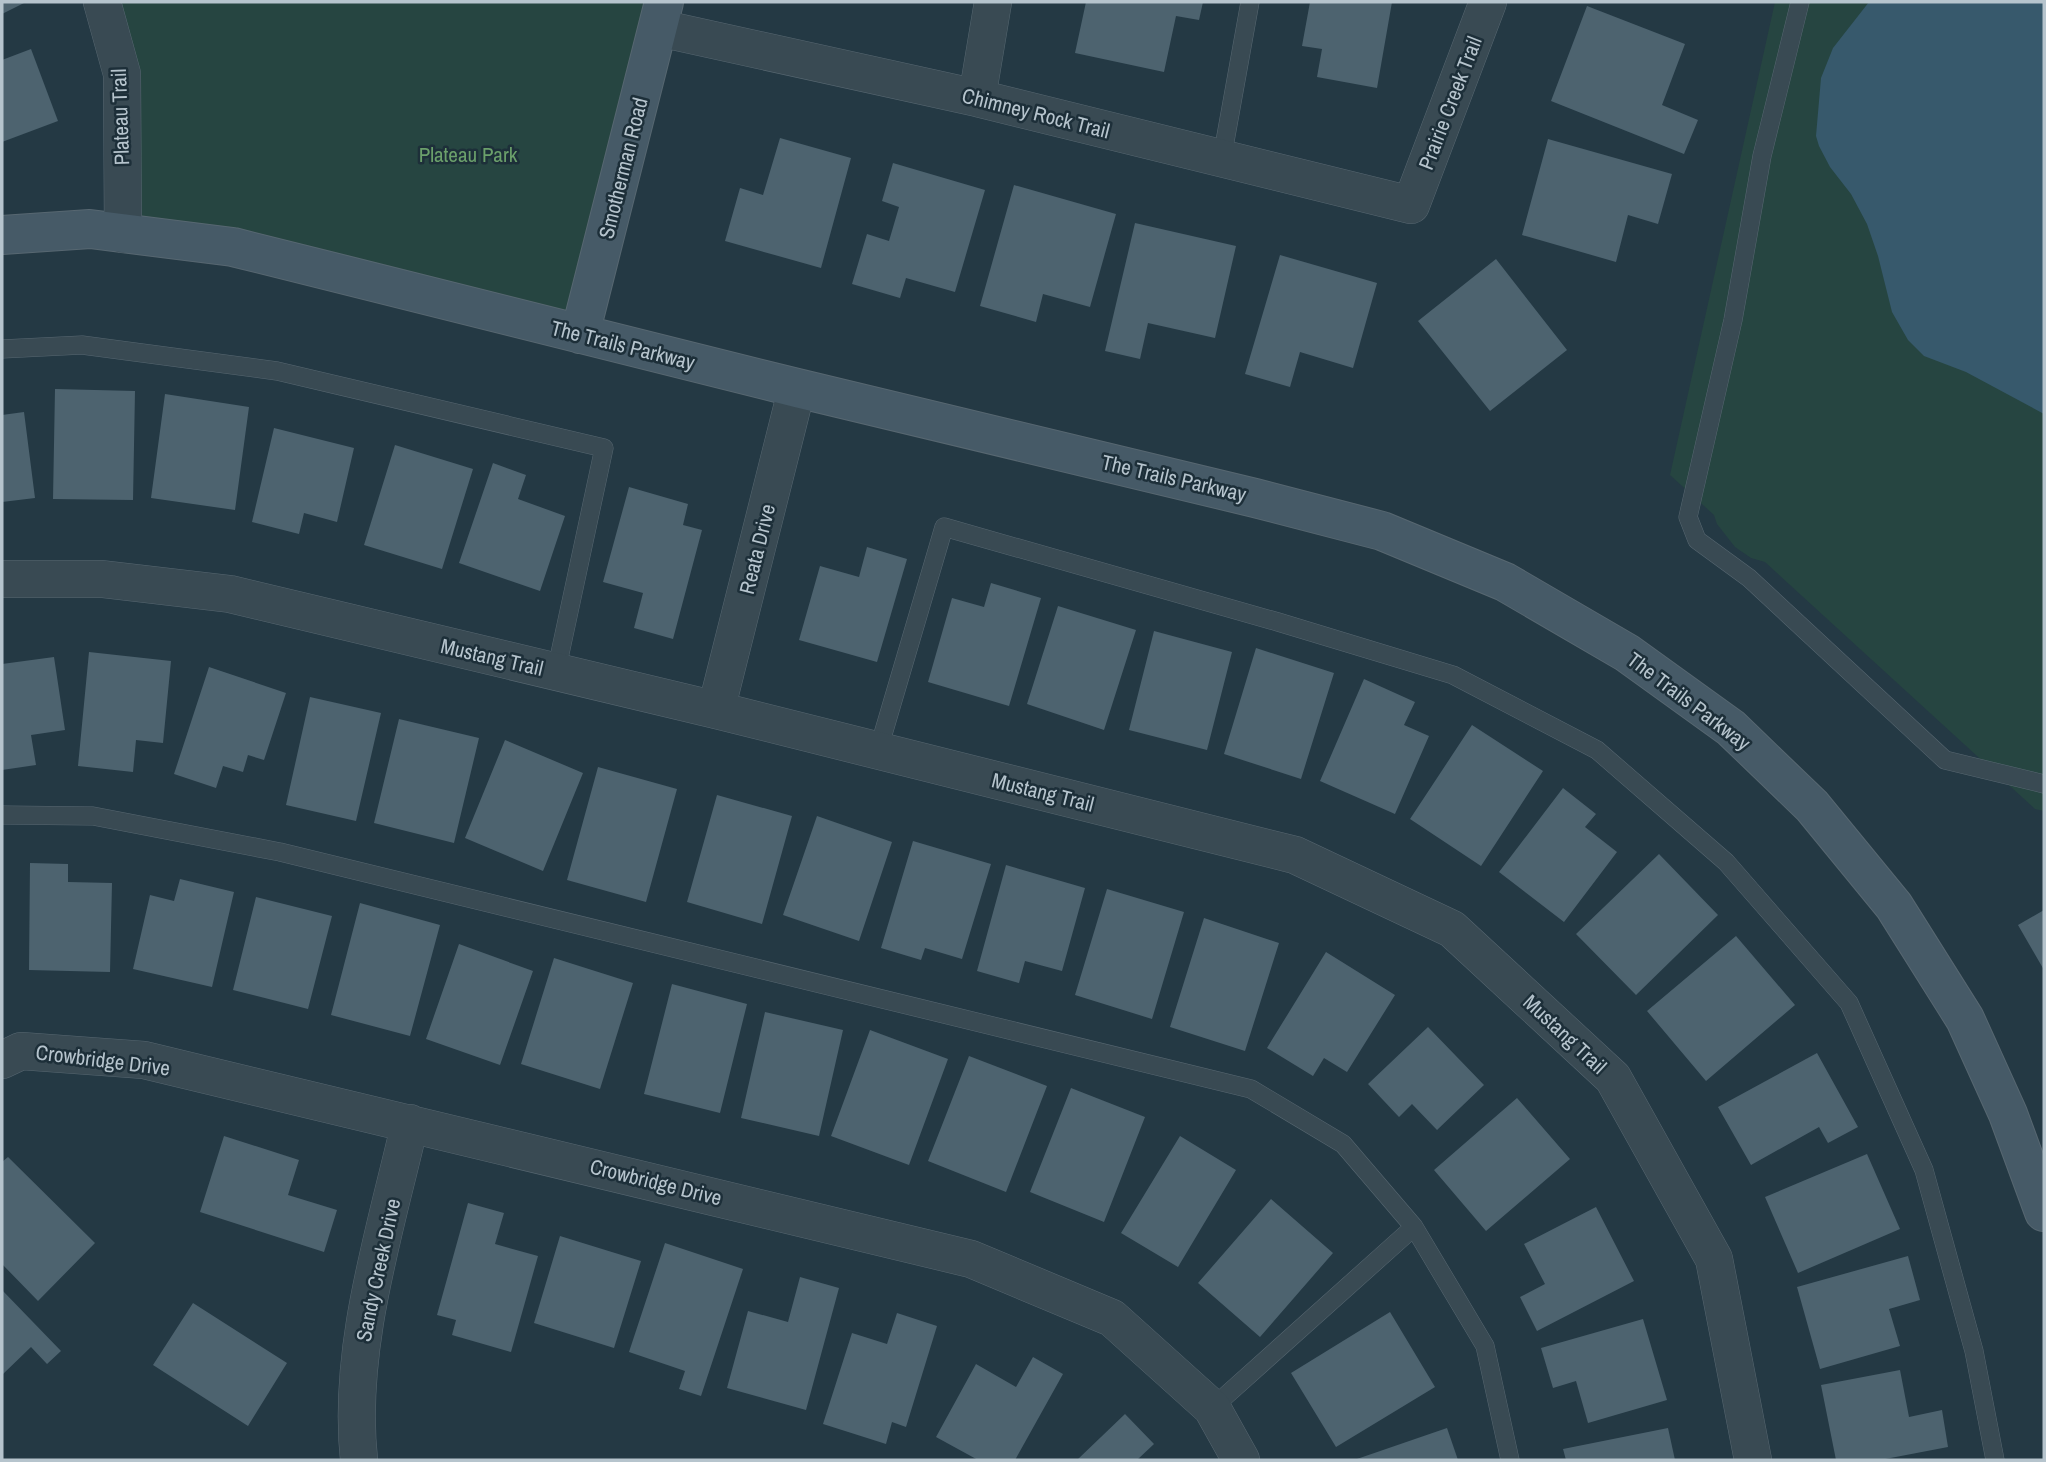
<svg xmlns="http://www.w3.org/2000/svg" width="2046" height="1462" font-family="'Archivo Narrow',sans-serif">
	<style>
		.green { fill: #264541 }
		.water { fill: #37596c }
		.building { fill: #4d636f }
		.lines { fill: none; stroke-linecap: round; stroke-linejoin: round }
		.lane-casing { stroke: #576771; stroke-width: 19 }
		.street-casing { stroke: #576771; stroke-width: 38 }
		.secondary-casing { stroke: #576771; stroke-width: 40 }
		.lane { stroke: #394a53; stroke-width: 18 }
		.street { stroke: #394a53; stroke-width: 37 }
		.secondary { stroke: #465a67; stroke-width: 38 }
		.labels { text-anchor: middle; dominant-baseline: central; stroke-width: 5; stroke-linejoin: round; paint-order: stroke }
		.street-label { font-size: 21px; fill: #b6c4cd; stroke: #1d2f39 }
		.park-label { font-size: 21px; fill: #6ba06b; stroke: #1d2f39 }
	</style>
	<rect width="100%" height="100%" fill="#243944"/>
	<path class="green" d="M95,2H662L580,334L123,234Z
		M1775,2H2044V811L2035,809L1765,562L1751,558L1735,547L1717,524L1714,515L1670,475Z"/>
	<path class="water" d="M1869,2H2044V414L1966,372L1924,356L1908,340L1892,312L1878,256L1867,224L1851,194L1830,167L1819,146L1816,136L1821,78L1833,48Z"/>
	<path class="building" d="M2,2H26L2,14Z
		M1086,2H1203L1199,20L1176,16L1164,72L1075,53Z
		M1310,2H1392L1377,88L1317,77L1322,49L1302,46Z
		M1587,6L1685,44L1662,105L1698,120L1684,154L1551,101Z
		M31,49L58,121L2,142V60Z
		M780,138L851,158L821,268L725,241L740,188L763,195Z
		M1548,139L1672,174L1658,224L1628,215L1616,262L1522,235Z
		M893,163L985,190L955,292L906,278L900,298L852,284L867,234L889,241L899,207L882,201Z
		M1014,185L1116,214L1090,307L1043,294L1036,322L980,306Z
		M1135,223L1236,246L1215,338L1148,323L1140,359L1105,351Z
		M1280,255L1377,283L1353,368L1300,352L1290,387L1245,374Z
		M1496,259L1567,350L1490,411L1418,321Z
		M55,389L135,391L133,500L53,499Z
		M165,394L249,407L235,510L151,498Z
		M24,412L35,498L2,502V415Z
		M274,428L354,448L337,522L304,513L299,534L252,522Z
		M395,445L473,469L442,569L364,545Z
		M493,463L526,475L518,499L565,516L540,591L459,563Z
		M629,487L688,504L683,525L702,530L673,639L634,628L643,593L603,582Z
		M867,547L907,559L877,662L799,640L820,566L859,577Z
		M991,583L1041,598L1009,706L928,682L952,598L984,607Z
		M1058,606L1136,630L1104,730L1027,704Z
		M1154,631L1232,652L1207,750L1129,730Z
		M1256,648L1334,673L1301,779L1224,754Z
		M89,652L171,661L163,743L136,740L133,772L78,766Z
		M54,657L65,730L31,735L36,765L2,770V664Z
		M209,667L286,693L264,760L248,755L243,772L223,766L216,788L174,774Z
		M1364,679L1415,702L1404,725L1429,736L1395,814L1320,781Z
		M310,697L381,713L356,821L286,805Z
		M399,719L479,738L454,843L374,823Z
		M1472,725L1543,771L1481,866L1410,819Z
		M505,740L583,773L543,871L465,838Z
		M598,767L677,789L646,902L567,880Z
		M1563,788L1596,814L1585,827L1617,852L1564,922L1499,872Z
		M717,795L792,816L762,924L687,902Z
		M817,816L892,842L859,941L783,915Z
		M913,841L991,864L962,959L925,948L921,960L881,948Z
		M1659,854L1718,915L1636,995L1576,934Z
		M30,863L68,864V882L112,883L110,972L29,970Z
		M1006,865L1085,888L1062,971L1025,961L1019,983L977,971Z
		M180,879L234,892L212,987L133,969L150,895L174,901Z
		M1107,889L1184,912L1152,1019L1075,995Z
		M256,897L332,916L308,1009L233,990Z
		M360,903L440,925L410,1036L331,1015Z
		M2044,910V970L2018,925Z
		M1204,918L1279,943L1245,1051L1170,1027Z
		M1736,936L1795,1005L1706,1081L1647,1011Z
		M459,944L533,971L500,1065L426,1039Z
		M1326,952L1395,995L1347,1072L1324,1058L1313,1076L1267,1048Z
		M554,958L633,983L600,1089L521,1064Z
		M672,984L747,1004L720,1113L644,1094Z
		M765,1012L843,1030L819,1136L741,1118Z
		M1428,1027L1484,1085L1437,1130L1412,1104L1399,1117L1368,1084Z
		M870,1030L948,1059L909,1165L831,1136Z
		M1817,1053L1858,1127L1828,1143L1819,1127L1751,1165L1718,1107Z
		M969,1056L1047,1086L1006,1192L928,1161Z
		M1071,1088L1145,1117L1104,1222L1030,1192Z
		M1517,1098L1570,1159L1486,1231L1434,1170Z
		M224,1136L299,1160L288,1195L337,1210L324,1252L200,1212Z
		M1180,1136L1236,1170L1178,1267L1121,1233Z
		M1867,1154L1900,1229L1798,1273L1765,1197Z
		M8,1157L95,1243L38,1301L2,1264V1162Z
		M1271,1199L1333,1253L1260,1337L1198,1283Z
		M468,1203L504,1213L495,1244L538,1256L511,1352L452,1335L456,1320L437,1315Z
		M1596,1207L1634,1281L1537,1331L1520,1297L1545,1284L1524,1244Z
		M560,1236L641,1261L614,1348L534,1323Z
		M665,1243L743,1269L701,1396L679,1389L685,1371L629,1352Z
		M1908,1256L1920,1300L1889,1309L1900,1346L1820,1369L1797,1287Z
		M800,1277L839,1288L806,1410L727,1388L748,1311L788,1322Z
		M2,1290L61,1351L47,1364L31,1347L2,1375Z
		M193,1303L287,1363L248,1426L153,1365Z
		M1390,1312L1435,1387L1336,1447L1291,1373Z
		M897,1313L937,1326L906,1427L892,1422L886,1444L823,1424L852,1333L887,1344Z
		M1643,1319L1667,1400L1588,1423L1576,1381L1553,1388L1541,1348Z
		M1033,1357L1063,1374L1015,1460H978L936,1437L976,1364L1016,1387Z
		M1900,1370L1909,1417L1942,1410L1948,1447L1880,1460H1836L1821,1385Z
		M1125,1414L1154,1444L1137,1460H1077Z
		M1447,1428L1458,1460H1354Z
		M1668,1428L1675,1460H1566L1563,1449Z"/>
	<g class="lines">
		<defs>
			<path id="lane" d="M1800,2L1762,156L1733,320L1688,517L1697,540L1749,578L1945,760L2044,784
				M1222,158L1250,2
				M2,349L82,345L277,371L604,448L556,672
				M878,751L944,527L1278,622L1453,675L1597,750L1726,862L1849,1003L1924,1170L1974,1351L1995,1460
				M2,815L93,816L280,852L1251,1089L1343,1144L1414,1227L1485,1346L1510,1460
				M1212,1408L1414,1227"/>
			<path id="street" d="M102,2L122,74L123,234
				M659,28L977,98L1411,205L1488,2
				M977,98L993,2
				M2,579H102L230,594L716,710L1295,855L1452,929L1613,1078L1714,1259L1753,1460
				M716,710L797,388
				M2,1060L21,1051L144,1060L971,1259L1112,1318L1212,1408L1241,1460
				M359,1460C347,1348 385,1232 410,1123"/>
			<path id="secondary" d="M2,235L90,229L233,247L797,388L1255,498L1382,531L1505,582L1627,653L1731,728L1812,806L1894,906L1965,1019L2008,1114L2044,1212
				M580,334L664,2"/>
		</defs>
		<use href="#lane" class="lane-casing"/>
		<use href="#street" class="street-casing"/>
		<use href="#secondary" class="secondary-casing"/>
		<use href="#lane" class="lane"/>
		<use href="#street" class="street"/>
		<use href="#secondary" class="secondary"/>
	</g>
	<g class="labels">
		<g class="street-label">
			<text transform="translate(1450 103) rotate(-69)">Prairie Creek Trail</text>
			<text transform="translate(1036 113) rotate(14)">Chimney Rock Trail</text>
			<text transform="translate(120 117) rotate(-92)">Plateau Trail</text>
			<text transform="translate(623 168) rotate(-76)">Smotherman Road</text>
			<text transform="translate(623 345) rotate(14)">The Trails Parkway</text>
			<text transform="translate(1174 478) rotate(13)">The Trails Parkway</text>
			<text transform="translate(757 549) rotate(-76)">Reata Drive</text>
			<text transform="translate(492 657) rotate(13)">Mustang Trail</text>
			<text transform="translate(1689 701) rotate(37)">The Trails Parkway</text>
			<text transform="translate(1043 792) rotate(14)">Mustang Trail</text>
			<text transform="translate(1565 1034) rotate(43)">Mustang Trail</text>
			<text transform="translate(103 1060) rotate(7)">Crowbridge Drive</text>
			<text transform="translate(656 1182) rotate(14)">Crowbridge Drive</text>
			<text transform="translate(378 1270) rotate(-78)">Sandy Creek Drive</text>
		</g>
		<g class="park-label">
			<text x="468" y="154">Plateau Park</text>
		</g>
	</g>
	<rect width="2046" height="1462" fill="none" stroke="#b6c4cd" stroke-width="7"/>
</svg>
